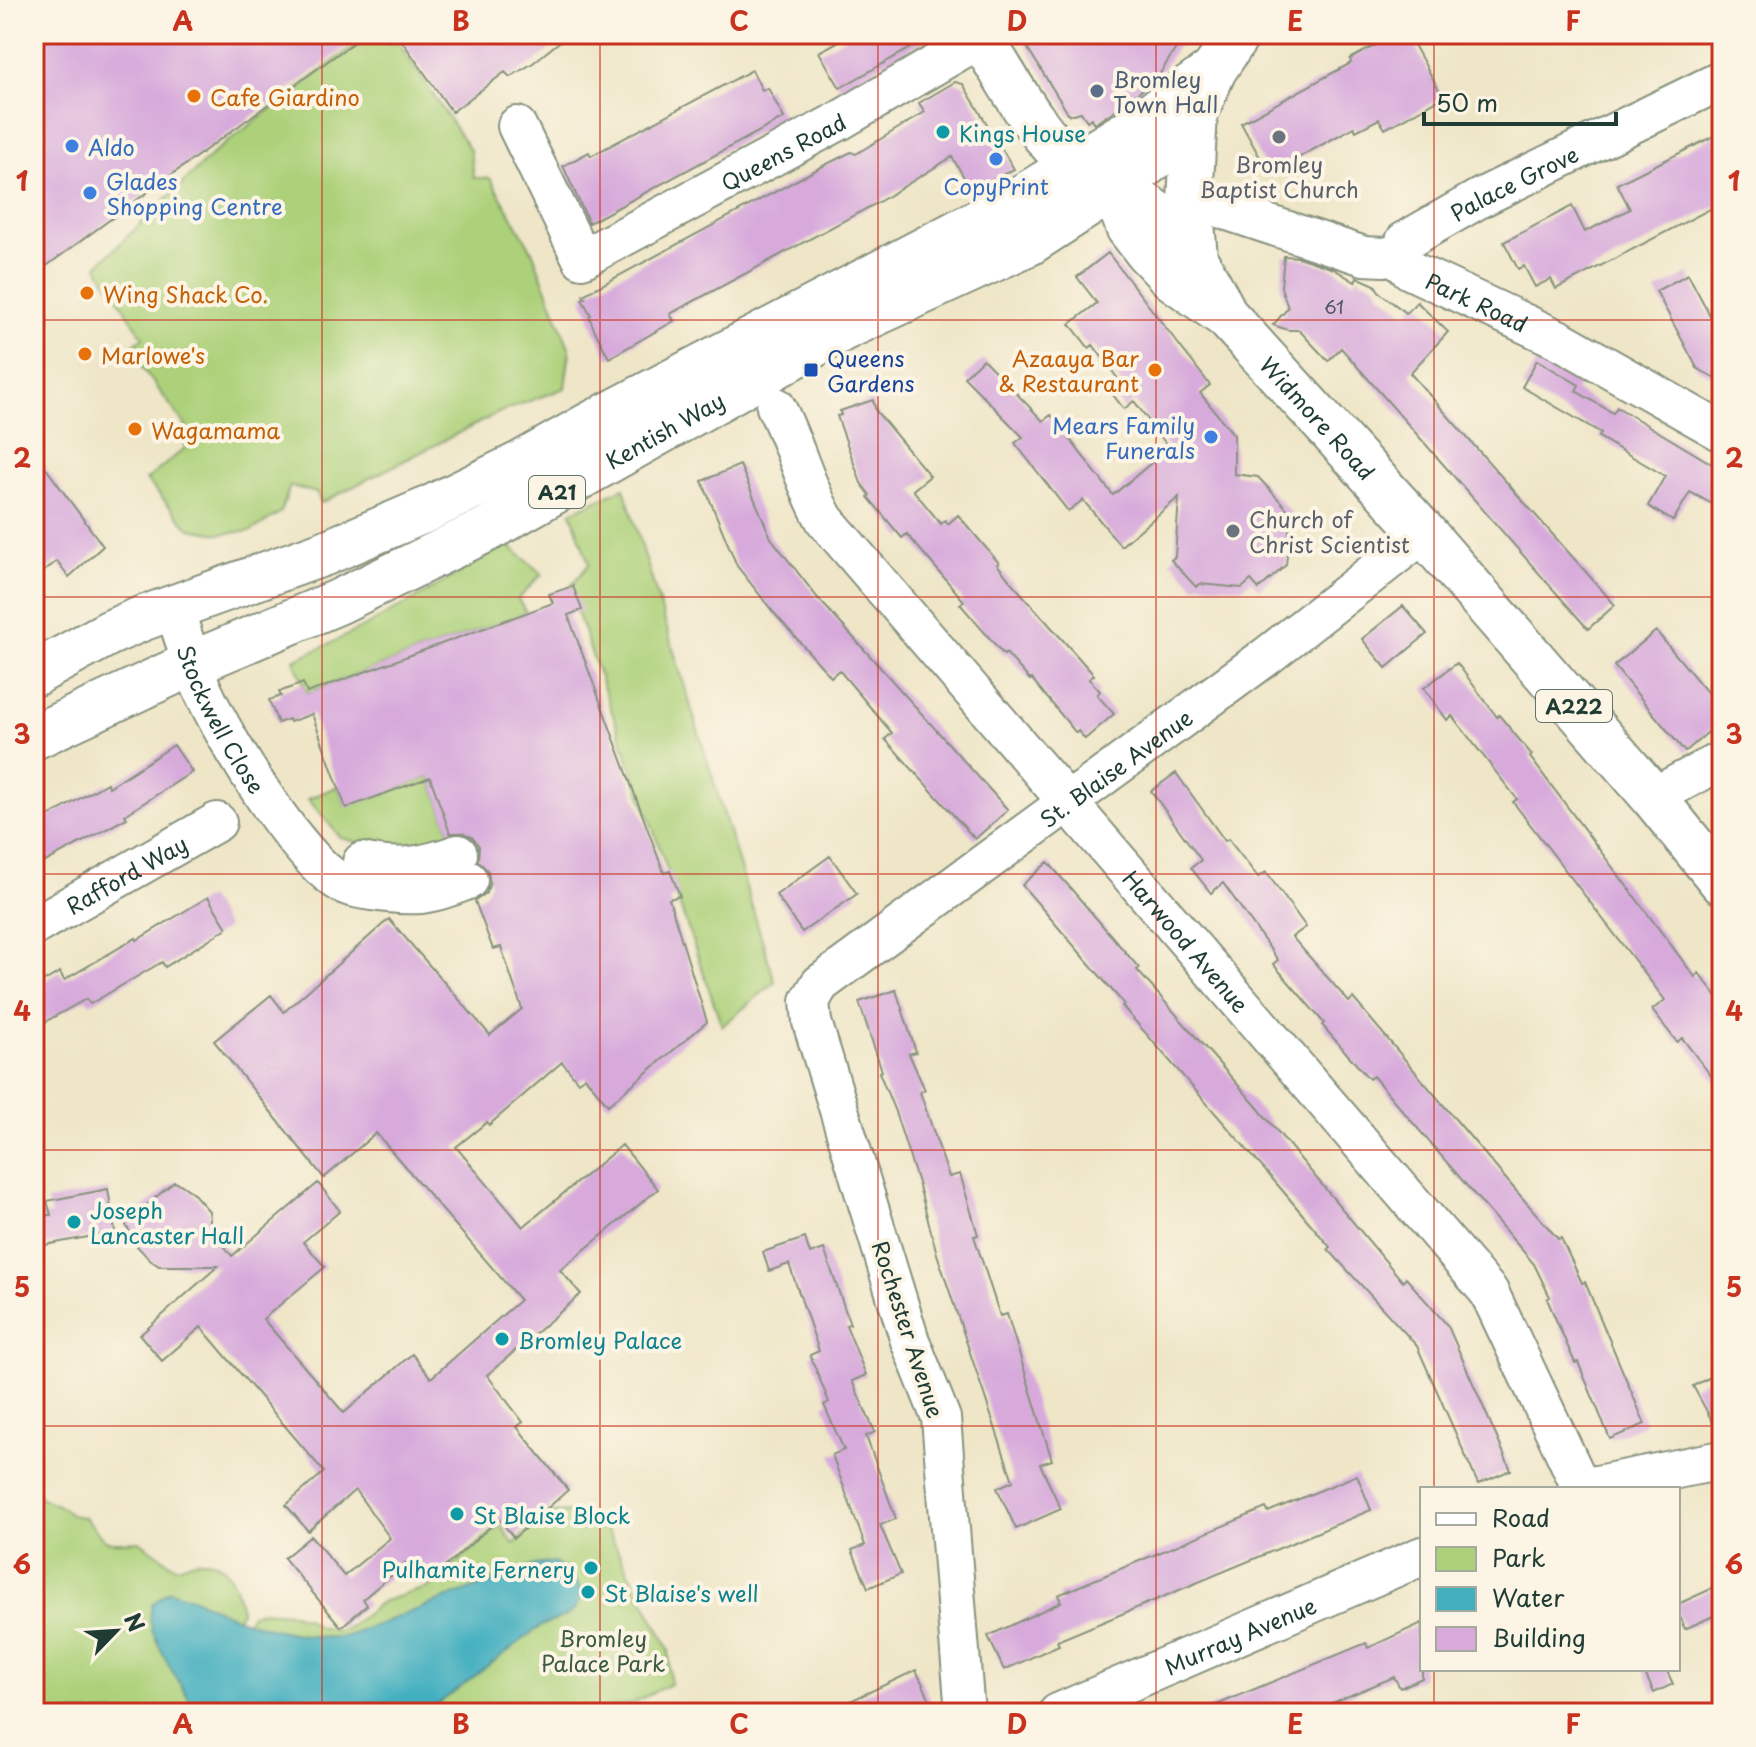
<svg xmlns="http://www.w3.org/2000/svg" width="1756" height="1747" font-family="'Playpen Sans',sans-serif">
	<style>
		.green { fill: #add17a; stroke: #668757; stroke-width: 2 }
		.water { fill: #42afbf; stroke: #30767a; stroke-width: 2 }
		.building { fill: #d7aadb }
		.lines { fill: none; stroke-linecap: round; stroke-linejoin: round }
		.minor-casing { stroke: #87927e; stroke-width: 42 }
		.major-casing { stroke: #87927e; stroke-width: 48 }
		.minor { stroke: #fff; stroke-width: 38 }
		.major { stroke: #fff; stroke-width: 44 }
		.grid { fill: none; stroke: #c8321e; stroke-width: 2; stroke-opacity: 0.55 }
		.service-dot { fill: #5c6f8a; stroke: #fcf5e5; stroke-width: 3 }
		.food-dot { fill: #e8710a; stroke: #fcf5e5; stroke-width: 3 }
		.culture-dot { fill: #0f9aa8; stroke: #fcf5e5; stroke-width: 3 }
		.worship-dot { fill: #6b7280; stroke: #fcf5e5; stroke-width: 3 }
		.shop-dot { fill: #3f7fe0; stroke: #fcf5e5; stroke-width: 3 }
		.transit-dot { fill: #1a4fb4; stroke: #fcf5e5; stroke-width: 3 }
		.labels { text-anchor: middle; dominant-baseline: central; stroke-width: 8; stroke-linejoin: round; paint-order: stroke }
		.number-label { font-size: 18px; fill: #4d585e }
		.shield { fill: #fcf5e5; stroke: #617469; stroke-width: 2 }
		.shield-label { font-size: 20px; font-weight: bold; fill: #1f3d34 }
		.service-label { font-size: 22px; fill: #4e5e75; stroke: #fcf5e5; text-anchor: start }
		.food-label { font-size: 22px; fill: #c56008; stroke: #fcf5e5; text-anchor: start }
		.culture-label { font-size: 22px; fill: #0d838f; stroke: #fcf5e5; text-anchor: start }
		.shop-label { font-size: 22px; fill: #366cbe; stroke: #fcf5e5; text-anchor: start }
		.street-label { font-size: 22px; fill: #1f3d34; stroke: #fcf5e5 }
		.worship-label { font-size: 22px; fill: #5b616d; stroke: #fcf5e5 }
		.transit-label { font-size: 22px; fill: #164399; stroke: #fcf5e5; text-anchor: start }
		.park-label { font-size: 22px; fill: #3b5b42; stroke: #fcf5e5 }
		.neatline { fill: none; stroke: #c8321e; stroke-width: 3 }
		.grid-label { font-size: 26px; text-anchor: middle; font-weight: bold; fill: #c8321e }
	</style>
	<rect width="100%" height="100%" fill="#fcf5e5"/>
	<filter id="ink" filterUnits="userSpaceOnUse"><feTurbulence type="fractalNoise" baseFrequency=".0125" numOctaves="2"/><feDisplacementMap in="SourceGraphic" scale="16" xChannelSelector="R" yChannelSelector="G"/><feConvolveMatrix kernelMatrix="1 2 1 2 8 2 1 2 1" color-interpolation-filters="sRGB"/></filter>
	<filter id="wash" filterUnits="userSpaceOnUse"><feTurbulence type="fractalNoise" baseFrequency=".006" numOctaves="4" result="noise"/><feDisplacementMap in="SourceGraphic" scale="32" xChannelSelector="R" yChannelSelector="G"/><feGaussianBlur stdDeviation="1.8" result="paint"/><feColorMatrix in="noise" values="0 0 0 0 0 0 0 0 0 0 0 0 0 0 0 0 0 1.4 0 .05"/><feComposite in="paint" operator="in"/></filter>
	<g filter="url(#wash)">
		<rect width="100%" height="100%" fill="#efe6c8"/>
		<path class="green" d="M362,40L399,44L470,150L474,178H490L532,251L570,350L565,388L500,412L321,503L317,493L290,486L281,512L251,531L219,534L190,529L146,480L184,449L186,426L128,349L143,337L97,266L217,150Z
			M624,488L775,982L722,1026L569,589L589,564L571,512Z
			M507,544L542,574L518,599L526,613L307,693L294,660C370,627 437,587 507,544Z
			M430,777L453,840L391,851L341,838L308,799L338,786L346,807Z
			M34,1490C44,1503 46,1499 58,1505C70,1512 67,1516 84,1517C112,1546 98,1543 139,1541L176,1567C184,1566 193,1560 201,1560C229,1558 237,1589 241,1611L233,1623L232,1713H34Z
			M572,1512L580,1522H603L669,1649L670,1684L633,1703L607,1709L603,1713H408L396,1651L243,1626L252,1614L260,1611L290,1613L307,1619L318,1627L338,1631L349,1627L381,1602L429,1587L500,1525L514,1544L547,1513Z"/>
		<path class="water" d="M553,1562L567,1571L579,1587L581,1599L575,1609L567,1616L541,1626L426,1713H211L192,1704L168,1664L152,1631L150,1618L152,1604L169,1591C193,1596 213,1608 235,1617C269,1629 312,1641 347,1636L535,1565Z"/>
		<g id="blocks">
			<path class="building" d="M34,34H365L34,275Z
				M397,34H569L533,63L510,77L505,72L452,112Z
				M852,34H935L840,88L819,52Z
				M1019,34H1185L1159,75L1129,101L1094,124L1091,118L1087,121L1081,112L1069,115Z
				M1396,34H1408L1443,97L1385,129L1379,119L1356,131L1354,127L1269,174L1241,123L1351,63L1350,59Z
				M752,70L762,90L768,88L784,118L589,223L563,166L589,152L591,156Z
				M955,82L963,84L1014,169L972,191L952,157L877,203L670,314L674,321L609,358L594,329L589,316L591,315L582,299L585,298L583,295L823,166L851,152L856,154L925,112L919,103Z
				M1722,132V203L1556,289L1551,279L1535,287L1524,266L1518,269L1504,242L1572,206L1585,232L1630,209L1617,184Z
				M1108,253L1210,385L1200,393L1234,435V474L1258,477L1291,513L1286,565L1259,589L1251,580L1242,588L1200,584L1196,587L1171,560L1175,557L1179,497L1121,546L1083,500L1068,511L1015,443L1023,437L964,377L983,359L1043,421L1051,415L1113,495L1169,448L1134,401L1124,409L1110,391L1121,383L1093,345L1089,348L1070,324L1097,303L1077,277Z
				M1284,256L1298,257L1334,269L1355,282L1357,277L1375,285L1380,293L1406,313L1417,302L1448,332L1410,373L1615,605L1588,629L1341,348L1328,361L1299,330H1288L1273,325L1288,308L1281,287Z
				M1688,274L1722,338V382L1697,368L1656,291Z
				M1537,360L1579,385L1576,391L1613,413L1617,407L1722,470V509L1690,492L1673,521L1648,506L1665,476L1599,437L1601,433L1522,387Z
				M873,400L876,411L930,476L913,490L941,524L945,520L948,524L958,515L999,563L997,564L1011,582L1094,675L1089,679L1100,691L1097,695L1114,714L1085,739L1078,731L1076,733L1032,679L1030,680L1006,653L1004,655L960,604L964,601L907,534L902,538L868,497L870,495L861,483L837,416L841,415L840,411Z
				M34,452L103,546L69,577L57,561L34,579Z
				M740,465L771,538L817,597L1008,810L975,839L885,739L892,733L839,670L831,677L774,613L737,566L702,481Z
				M573,586L582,610L568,615L664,873L670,871L680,896L669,899L707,1022L608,1105L585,1077L578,1082L562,1062L489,1125L487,1122L456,1147L523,1227L622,1145L658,1189L560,1270L581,1294L487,1375L523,1422L517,1427L568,1490L514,1538L499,1519L429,1581L411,1559L363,1599L367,1605L341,1627L284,1558L311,1536L344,1576L390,1538L355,1490L308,1531L286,1505L324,1472L201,1327L162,1361L140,1335L218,1266H159L150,1260L137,1246L125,1223L174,1182L180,1184L192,1192L209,1211L211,1229L232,1256L318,1183L340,1211L303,1242L325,1267L263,1319L344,1413L412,1354L431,1378L520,1300L376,1133L324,1178L214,1041L271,995L284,1012L389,919L490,1035L522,1009L501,947L493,949L475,901L486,893L490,883L488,871L478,861L479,846L472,837L463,833H450L430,777L346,808L312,714L290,722L289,719L278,723L269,700L281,696L279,692L303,683L307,693L553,603L549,594Z
				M1403,606L1427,634L1386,668L1362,639Z
				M1656,631L1722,710V720L1685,752L1614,666Z
				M1457,663L1497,717L1499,715L1532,755L1530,757L1695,977L1699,973L1722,1003V1090L1682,1038L1677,1042L1652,1010L1665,1000L1513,802L1517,799L1452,716L1447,720L1424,688Z
				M174,745L192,772L125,815L127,818L34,868V825L107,783L109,787Z
				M1176,773L1225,841L1228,839L1258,877L1266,872L1306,927L1292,937L1349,1002L1353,998L1505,1178L1558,1239L1561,1238L1582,1283L1585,1282L1645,1424L1610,1439L1578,1362L1575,1363L1547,1299L1550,1297L1534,1264L1373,1076L1369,1079L1322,1025L1324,1023L1273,964L1278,960L1223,883L1211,893L1191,868L1201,860L1151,791Z
				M830,856L857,894L802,932L776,895Z
				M1048,862L1139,968L1137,970L1253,1102L1403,1282L1406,1278L1448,1326L1511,1470L1478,1484L1417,1346L1328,1249L1330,1247L1282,1190L1122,1006L1124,1004L1022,885Z
				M208,897L227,928L165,967L162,962L90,1004L86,999L34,1028V987L60,972L64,980L136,938L137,940Z
				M896,990L916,1052L909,1054L925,1090L920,1092L949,1177L960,1174L978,1235L974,1236L1000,1316L1007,1314L1052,1460L1040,1464L1061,1509L1016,1529L997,1488L1013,1481L937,1254L919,1186L895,1112L879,1072L882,1071L859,1002Z
				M108,1189L115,1232L34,1247V1215H51L47,1201Z
				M805,1238L810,1254L824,1249L850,1324L846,1325L866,1375L852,1381L875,1432L866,1436L896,1519L880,1525L901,1574L868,1588L852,1550L865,1545L832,1455L844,1450L824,1405L829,1402L810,1355L819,1351L789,1264L769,1271L763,1252Z
				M1722,1371V1439L1693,1386Z
				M1357,1475L1371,1510L1057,1641L1059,1645L1004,1670L988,1636L1061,1602L1058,1595L1266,1508L1268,1512Z
				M1722,1584V1612L1685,1629L1678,1615V1604Z
				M1422,1623V1678L1400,1688L1394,1677L1308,1713H1197L1366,1643L1368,1648Z
				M1643,1669H1666L1673,1684L1654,1693Z
				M916,1670L932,1704L914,1713H825Z"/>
		</g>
	</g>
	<g filter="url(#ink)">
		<use href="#blocks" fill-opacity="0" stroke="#87927e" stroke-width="2"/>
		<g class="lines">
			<defs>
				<g id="minor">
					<path id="s1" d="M517,126L582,259L839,121L981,38"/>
					<path d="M1225,210L1364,256L1384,257L1402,253"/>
					<path id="s2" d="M1402,253L1403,263L1410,270L1560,340L1722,432"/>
					<path id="s3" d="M1402,253L1405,241L1480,198L1722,80"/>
					<path id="s4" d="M776,407C795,443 804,484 825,520L1489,1292L1581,1487"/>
					<path id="s5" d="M174,607C183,636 191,665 204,693C226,741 298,860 343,884C358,891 410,897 427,893C441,891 455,885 468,880"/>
					<path d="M1653,797L1722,760"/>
					<path d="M362,862C399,871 423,866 458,854"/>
					<path id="s6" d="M34,926L217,822"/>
					<path d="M1577,1489L1722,1460"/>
					<path id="s7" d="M965,1713L941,1418L910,1341L812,1022L810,1001L820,984L1267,656L1424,533"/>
					<path id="s8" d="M1058,1713L1422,1556"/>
				</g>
				<g id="major">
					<path d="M978,34C1007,77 1031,128 1071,163C1090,180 1118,189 1140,202C1180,226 1201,268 1222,308"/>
					<path d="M1195,114L1190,200L1195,257"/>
					<path id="s9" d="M1114,188L1128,227L1148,253L1172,278L1227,317L1424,533L1653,797L1722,882"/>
					<path d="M34,674L109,633L141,619L325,553L426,510L524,462L591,424L1008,206L1128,132L1209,74"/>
					<path id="s10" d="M34,737L191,664L338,602L488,529L842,329L1029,243L1114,188L1168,148L1195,114L1214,70L1238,34"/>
				</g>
			</defs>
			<use href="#minor" class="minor-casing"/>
			<use href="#major" class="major-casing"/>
			<use href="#minor" class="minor"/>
			<use href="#major" class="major"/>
		</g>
	</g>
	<path class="grid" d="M322,34V1713M600,34V1713M878,34V1713M1156,34V1713M1434,34V1489M34,320H1722M34,597H1722M34,874H1722M34,1150H1722M34,1426H1722M1434,1669V1713"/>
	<circle class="service-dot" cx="1097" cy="91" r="8"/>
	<g class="food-dot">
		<circle cx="194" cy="96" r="8"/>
		<circle cx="87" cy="293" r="8"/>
		<circle cx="85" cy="354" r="8"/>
		<circle cx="1155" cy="370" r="8"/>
		<circle cx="135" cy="429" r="8"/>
	</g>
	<g class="culture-dot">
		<circle cx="943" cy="132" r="8"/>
		<circle cx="74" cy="1222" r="8"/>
		<circle cx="502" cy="1339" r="8"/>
		<circle cx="457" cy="1514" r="8"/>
		<circle cx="591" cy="1568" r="8"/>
		<circle cx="588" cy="1592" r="8"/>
	</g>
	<g class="worship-dot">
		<circle cx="1279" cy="137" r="8"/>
		<circle cx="1233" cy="531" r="8"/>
	</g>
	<g class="shop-dot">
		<circle cx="72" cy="146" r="8"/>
		<circle cx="996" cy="159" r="8"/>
		<circle cx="90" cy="193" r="8"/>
		<circle cx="1211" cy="437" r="8"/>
	</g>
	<rect class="transit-dot" x="803" y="362" width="16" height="16" rx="4"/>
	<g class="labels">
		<g class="number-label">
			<text x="1334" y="306">61</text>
		</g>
		<g class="shield">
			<rect x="529" y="476" width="56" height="32" rx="6"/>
			<rect x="1536" y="690" width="76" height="32" rx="6"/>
		</g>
		<g class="shield-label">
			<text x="557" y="492">A21</text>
			<text x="1574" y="706">A222</text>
		</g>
		<g class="service-label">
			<text x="1113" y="78">Bromley<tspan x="1113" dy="25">Town Hall</tspan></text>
		</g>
		<g class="food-label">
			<text x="210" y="96">Cafe Giardino</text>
			<text x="103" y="293">Wing Shack Co.</text>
			<text x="101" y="354">Marlowe's</text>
			<text x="1139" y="357" text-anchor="end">Azaaya Bar<tspan x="1139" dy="25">&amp; Restaurant</tspan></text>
			<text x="151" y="429">Wagamama</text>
		</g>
		<g class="culture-label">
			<text x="959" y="132">Kings House</text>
			<text x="90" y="1209">Joseph<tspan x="90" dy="25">Lancaster Hall</tspan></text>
			<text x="518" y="1339">Bromley Palace</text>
			<text x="473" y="1514">St Blaise Block</text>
			<text x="575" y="1568" text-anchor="end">Pulhamite Fernery</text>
			<text x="604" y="1592">St Blaise's well</text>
		</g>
		<g class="shop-label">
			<text x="88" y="146">Aldo</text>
			<text x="106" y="180">Glades<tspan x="106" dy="25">Shopping Centre</tspan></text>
			<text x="996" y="185" text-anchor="middle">CopyPrint</text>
			<text x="1195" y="424" text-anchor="end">Mears Family<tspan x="1195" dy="25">Funerals</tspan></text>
		</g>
		<g class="street-label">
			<text stroke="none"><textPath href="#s1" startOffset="376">Queens Road</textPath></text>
			<text stroke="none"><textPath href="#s3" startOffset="136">Palace Grove</textPath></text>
			<text stroke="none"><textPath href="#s2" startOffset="94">Park Road</textPath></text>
			<text stroke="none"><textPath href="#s9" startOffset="312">Widmore Road</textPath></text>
			<text stroke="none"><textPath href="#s10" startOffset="702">Kentish Way</textPath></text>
			<text stroke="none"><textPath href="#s5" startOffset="122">Stockwell Close</textPath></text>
			<text stroke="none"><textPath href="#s7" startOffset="1120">St. Blaise Avenue</textPath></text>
			<text stroke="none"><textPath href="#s6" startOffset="106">Rafford Way</textPath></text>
			<text stroke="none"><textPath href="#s4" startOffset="678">Harwood Avenue</textPath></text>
			<text transform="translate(909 1329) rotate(72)">Rochester Avenue</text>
			<text stroke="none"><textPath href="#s8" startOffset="198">Murray Avenue</textPath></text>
		</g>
		<g class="worship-label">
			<text x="1279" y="163">Bromley<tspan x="1279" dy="25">Baptist Church</tspan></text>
			<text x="1249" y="518" text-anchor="start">Church of<tspan x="1249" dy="25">Christ Scientist</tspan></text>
		</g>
		<g class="transit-label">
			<text x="827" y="357">Queens<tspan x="827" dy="25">Gardens</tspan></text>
		</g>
		<g class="park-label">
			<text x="603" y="1637">Bromley<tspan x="603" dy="25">Palace Park</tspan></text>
		</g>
	</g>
	<rect width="1756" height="1747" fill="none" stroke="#fcf5e5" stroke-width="88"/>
	<rect x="1420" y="1487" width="260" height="184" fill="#fcf5e5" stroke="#a4ab9e" stroke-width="2"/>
	<rect x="1436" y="1513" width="40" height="12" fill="#ffffff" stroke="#a4ab9e" stroke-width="2"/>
	<text x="1492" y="1527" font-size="24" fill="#1f3d34">Road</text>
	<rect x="1436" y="1547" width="40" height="24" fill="#add17a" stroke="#a4ab9e" stroke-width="2"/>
	<text x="1492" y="1567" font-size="24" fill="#1f3d34">Park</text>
	<rect x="1436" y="1587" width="40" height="24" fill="#42afbf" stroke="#a4ab9e" stroke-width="2"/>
	<text x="1492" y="1607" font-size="24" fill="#1f3d34">Water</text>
	<rect x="1436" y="1627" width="40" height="24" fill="#d7aadb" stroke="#a4ab9e" stroke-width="2"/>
	<text x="1492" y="1647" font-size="24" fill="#1f3d34">Building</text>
	<g transform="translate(116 1631) rotate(65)" stroke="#fcf5e5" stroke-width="6" paint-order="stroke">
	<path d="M0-6L14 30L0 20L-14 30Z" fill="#1f3d34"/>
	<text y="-12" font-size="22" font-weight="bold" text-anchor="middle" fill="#1f3d34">N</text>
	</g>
	<path d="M1424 112v12h192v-12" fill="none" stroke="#1f3d34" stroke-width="4"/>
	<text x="1436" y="112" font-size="24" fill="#1f3d34" stroke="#fcf5e5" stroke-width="6" paint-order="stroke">50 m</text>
	<rect x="44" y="44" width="1668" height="1659" class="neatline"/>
	<g class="grid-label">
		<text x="183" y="31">A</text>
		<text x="461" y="31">B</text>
		<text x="739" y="31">C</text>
		<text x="1017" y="31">D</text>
		<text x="1295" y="31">E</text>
		<text x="1573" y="31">F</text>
		<text x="22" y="191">1</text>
		<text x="1734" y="191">1</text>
		<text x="22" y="468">2</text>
		<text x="1734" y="468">2</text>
		<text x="22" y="744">3</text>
		<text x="1734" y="744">3</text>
		<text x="22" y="1021">4</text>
		<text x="1734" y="1021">4</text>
		<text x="22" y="1297">5</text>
		<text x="1734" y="1297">5</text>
		<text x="22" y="1574">6</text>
		<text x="1734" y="1574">6</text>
		<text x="183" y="1734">A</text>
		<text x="461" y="1734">B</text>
		<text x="739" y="1734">C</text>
		<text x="1017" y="1734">D</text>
		<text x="1295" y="1734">E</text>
		<text x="1573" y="1734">F</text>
	</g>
</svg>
